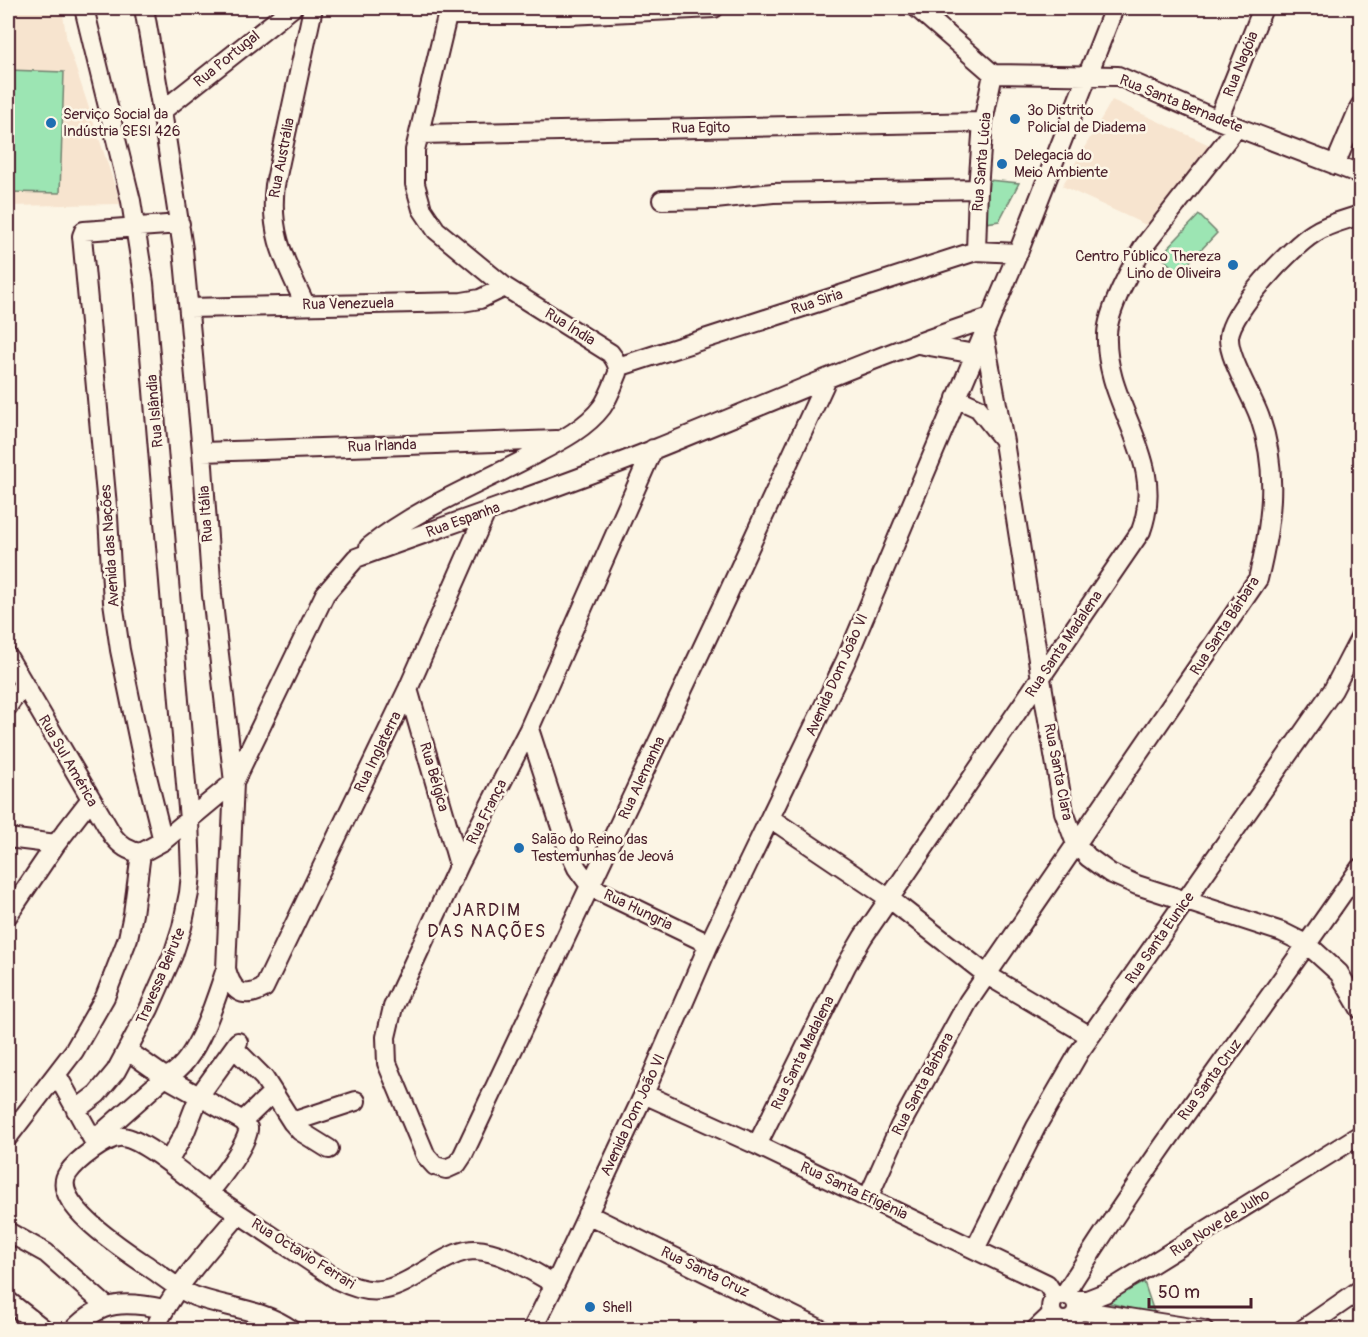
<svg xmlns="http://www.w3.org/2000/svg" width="1368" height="1337" font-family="Pangolin,sans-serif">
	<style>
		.built { fill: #f7e4cf }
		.green { fill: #9ce5b3; stroke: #73826f; stroke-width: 1.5 }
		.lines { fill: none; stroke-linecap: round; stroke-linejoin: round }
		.minor-casing { stroke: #4a1f2b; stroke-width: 22 }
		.minor { stroke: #fcf5e5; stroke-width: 18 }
		.poi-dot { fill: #1f6fb2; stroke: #fcf5e5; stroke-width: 2 }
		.labels { text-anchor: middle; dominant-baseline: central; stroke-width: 5; stroke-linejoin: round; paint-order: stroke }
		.street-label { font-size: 15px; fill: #4a1f2b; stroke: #fcf5e5 }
		.poi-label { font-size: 15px; fill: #4a1f2b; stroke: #fcf5e5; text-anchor: start }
		.quarter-label { font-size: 18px; letter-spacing: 1.5px; fill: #4a1f2b; stroke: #fcf5e5 }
	</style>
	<rect width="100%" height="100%" fill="#fcf5e5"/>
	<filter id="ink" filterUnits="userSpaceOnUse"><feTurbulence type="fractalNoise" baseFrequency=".0167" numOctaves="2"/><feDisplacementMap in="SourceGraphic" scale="12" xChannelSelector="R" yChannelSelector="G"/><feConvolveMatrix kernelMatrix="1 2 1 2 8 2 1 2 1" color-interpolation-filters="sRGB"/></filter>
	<g filter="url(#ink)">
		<path class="built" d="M8,8H62L67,42L121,204L8,206Z
			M1112,100L1214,147L1146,225L1062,186Z"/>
		<path class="green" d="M8,70L64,72L60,193L8,192Z
			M988,180L1019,183L999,221L986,223Z
			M1199,215L1217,233L1179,273L1160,256Z
			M1144,1282L1155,1315L1106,1302Z"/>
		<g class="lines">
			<defs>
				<path id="minor" d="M144,8L162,111L183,249L202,452L212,595L234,782L226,969C232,991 242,1000 264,988L408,689L486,512
					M917,8L993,74
					M447,15H568L714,8
					M993,74L1118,76L1218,120L1360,174
					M162,111L292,8
					M1218,120L1263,8
					M420,134L983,122
					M1335,165L1360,106
					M662,200L715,199L773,193L978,189
					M976,251L978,189L983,122L993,74
					M305,304C285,261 269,234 275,185L313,8
					M189,308L462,302L480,299L505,287
					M984,335L1004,442L1041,679L1064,812L1076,844L1088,857L1110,873L1137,885L1282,932L1308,945L1339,973L1360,1009
					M918,344L975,354
					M618,367L976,251L1018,253
					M956,398L978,408L1002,438
					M653,449L529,729L459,865L393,1007L386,1037L387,1063L426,1156L435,1166L446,1169L457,1164L463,1155L725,600L827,379
					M202,452L557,440
					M369,547C415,510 474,486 526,459C552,445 584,431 602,407C609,397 613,385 618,373C619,365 615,359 610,353L505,287L436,230L422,209L415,184V150L449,8
					M8,657L113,836C121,846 128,851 141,853
					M408,689L459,865
					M8,706L23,684
					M529,729L568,849L577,868L591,887L709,944
					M770,818L890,899L987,975L1090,1036
					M8,838L56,844
					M163,841L142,756L120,650L113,602L108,517L82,236L84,231L180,224
					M141,853L163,841L234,782L325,594L356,558C456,522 557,488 655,449C767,404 876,355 990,318
					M8,915L56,844L90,800
					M234,1048L264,1078L292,1122L300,1131L329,1149
					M128,1051L165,1077L243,1121C244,1122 247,1126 248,1128C251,1140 217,1183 209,1193
					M57,1075L97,1147
					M644,1094L757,1145L1047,1284L1056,1298
					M76,1110L97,1094L116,1071L149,1009L173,955L182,927L189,893L191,874L189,820L144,283L131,201L84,8
					M243,1121L273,1092
					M292,1122L356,1101
					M8,1137L74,1051L105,997L128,938L133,914L141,853
					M95,1139L165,1077C196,1068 216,998 226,969
					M757,1145L846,966L863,937L1141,531C1168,457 1104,407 1107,334C1108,310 1131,267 1144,246L1237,127
					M168,1162L185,1132L199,1096L238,1042
					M868,1198L900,1126L968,1002L1258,579C1271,526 1279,472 1260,418C1253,397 1228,358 1229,337C1231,311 1291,247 1314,233C1327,224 1345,220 1360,215
					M587,1214L822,1330
					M8,1232L46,1253L106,1306
					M975,1249L1036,1127L1080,1051L1333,690L1360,638
					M1051 1308a13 13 0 1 1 26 0a13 13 0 1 1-26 0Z
					M1064,1295C1156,1148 1262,1011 1360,868
					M1075,1300H1087L1105,1293L1360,1135
					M8,1301L45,1330
					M1077,1310L1204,1330
					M73,1330C101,1300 126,1301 164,1309
					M154,1330C175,1285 208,1251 239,1214
					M292,1330C263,1309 226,1308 194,1296C179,1290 165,1278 152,1269C132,1255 47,1203 68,1173C76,1161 108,1135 123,1137C145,1140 190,1180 210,1194C252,1223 295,1251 338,1280C382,1303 401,1284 440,1262C451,1256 462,1250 475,1250C503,1251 531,1271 555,1284
					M532,1330L555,1284L644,1094L709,944L846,660L1018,253L1114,8
					M1035,1330L1052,1314
					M1302,1330L1360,1290"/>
			</defs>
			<use href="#minor" class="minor-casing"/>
			<use href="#minor" class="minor"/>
		</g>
	</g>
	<g class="poi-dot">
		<circle cx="1015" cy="119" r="6"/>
		<circle cx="51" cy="123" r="6"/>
		<circle cx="1002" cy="164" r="6"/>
		<circle cx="1233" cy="265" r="6"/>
		<circle cx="519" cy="848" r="6"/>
		<circle cx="590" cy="1307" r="6"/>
	</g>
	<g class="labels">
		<g class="street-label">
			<text transform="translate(227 59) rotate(-39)">Rua Portugal</text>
			<text transform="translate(1241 64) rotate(-68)">Rua Nagóia</text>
			<text transform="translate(1181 104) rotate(22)">Rua Santa Bernadete</text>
			<text transform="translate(701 128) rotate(-1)">Rua Egito</text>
			<text transform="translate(282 158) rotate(-79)">Rua Austrália</text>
			<text transform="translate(982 162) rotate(-85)">Rua Santa Lúcia</text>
			<text transform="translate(817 302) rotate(-18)">Rua Siria</text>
			<text transform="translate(348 304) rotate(-1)">Rua Venezuela</text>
			<text transform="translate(570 327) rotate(32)">Rua Índia</text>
			<text transform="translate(155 411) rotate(-95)">Rua Islândia</text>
			<text transform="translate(382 446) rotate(-2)">Rua Irlanda</text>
			<text transform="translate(206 514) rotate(-94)">Rua Itália</text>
			<text transform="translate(463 520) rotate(-20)">Rua Espanha</text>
			<text transform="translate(110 546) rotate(-94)">Avenida das Nações</text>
			<text transform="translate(1225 626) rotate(-57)">Rua Santa Bárbara</text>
			<text transform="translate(1064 644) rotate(-56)">Rua Santa Madalena</text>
			<text transform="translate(837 675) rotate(-66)">Avenida Dom João VI</text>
			<text transform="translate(378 752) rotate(-64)">Rua Inglaterra</text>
			<text transform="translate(68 761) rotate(60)">Rua Sul América</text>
			<text transform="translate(1058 772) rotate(79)">Rua Santa Clara</text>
			<text transform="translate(434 777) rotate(74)">Rua Bélgica</text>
			<text transform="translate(642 778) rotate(-65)">Rua Alemanha</text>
			<text transform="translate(487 812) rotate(-63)">Rua França</text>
			<text transform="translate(638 910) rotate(26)">Rua Hungria</text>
			<text transform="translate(1160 938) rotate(-55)">Rua Santa Eunice</text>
			<text transform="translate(161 976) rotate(-67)">Travessa Beirute</text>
			<text transform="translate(803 1053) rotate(-64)">Rua Santa Madalena</text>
			<text transform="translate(1210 1080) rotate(-54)">Rua Santa Cruz</text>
			<text transform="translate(923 1084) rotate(-62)">Rua Santa Bárbara</text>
			<text transform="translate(633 1115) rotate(-65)">Avenida Dom João VI</text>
			<text transform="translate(854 1191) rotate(25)">Rua Santa Efigênia</text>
			<text transform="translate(1220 1223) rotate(-32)">Rua Nove de Julho</text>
			<text transform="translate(303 1254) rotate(32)">Rua Octavio Ferrari</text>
			<text transform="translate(705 1272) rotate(26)">Rua Santa Cruz</text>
		</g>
		<g class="poi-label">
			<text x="1027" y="110">3º Distrito<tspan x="1027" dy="17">Policial de Diadema</tspan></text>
			<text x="63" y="114">Serviço Social da<tspan x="63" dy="17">Indústria SESI 426</tspan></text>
			<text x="1014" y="155">Delegacia do<tspan x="1014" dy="17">Meio Ambiente</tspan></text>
			<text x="1221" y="256" text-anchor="end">Centro Público Thereza<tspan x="1221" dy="17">Lino de Oliveira</tspan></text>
			<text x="531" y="839">Salão do Reino das<tspan x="531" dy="17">Testemunhas de Jeová</tspan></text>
			<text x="602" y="1307">Shell</text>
		</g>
		<g class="quarter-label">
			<text x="487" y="910">JARDIM<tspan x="487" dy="21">DAS NAÇÕES</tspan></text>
		</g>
	</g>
	<rect width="1368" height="1337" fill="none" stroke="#fcf5e5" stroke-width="30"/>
	<rect x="15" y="15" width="1338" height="1307" fill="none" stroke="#4a1f2b" stroke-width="2" filter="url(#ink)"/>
	<path d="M1149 1298v9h102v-9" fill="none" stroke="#4a1f2b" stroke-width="3"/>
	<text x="1158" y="1298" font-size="18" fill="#4a1f2b" stroke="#fcf5e5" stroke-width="4.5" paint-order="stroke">50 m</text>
</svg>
